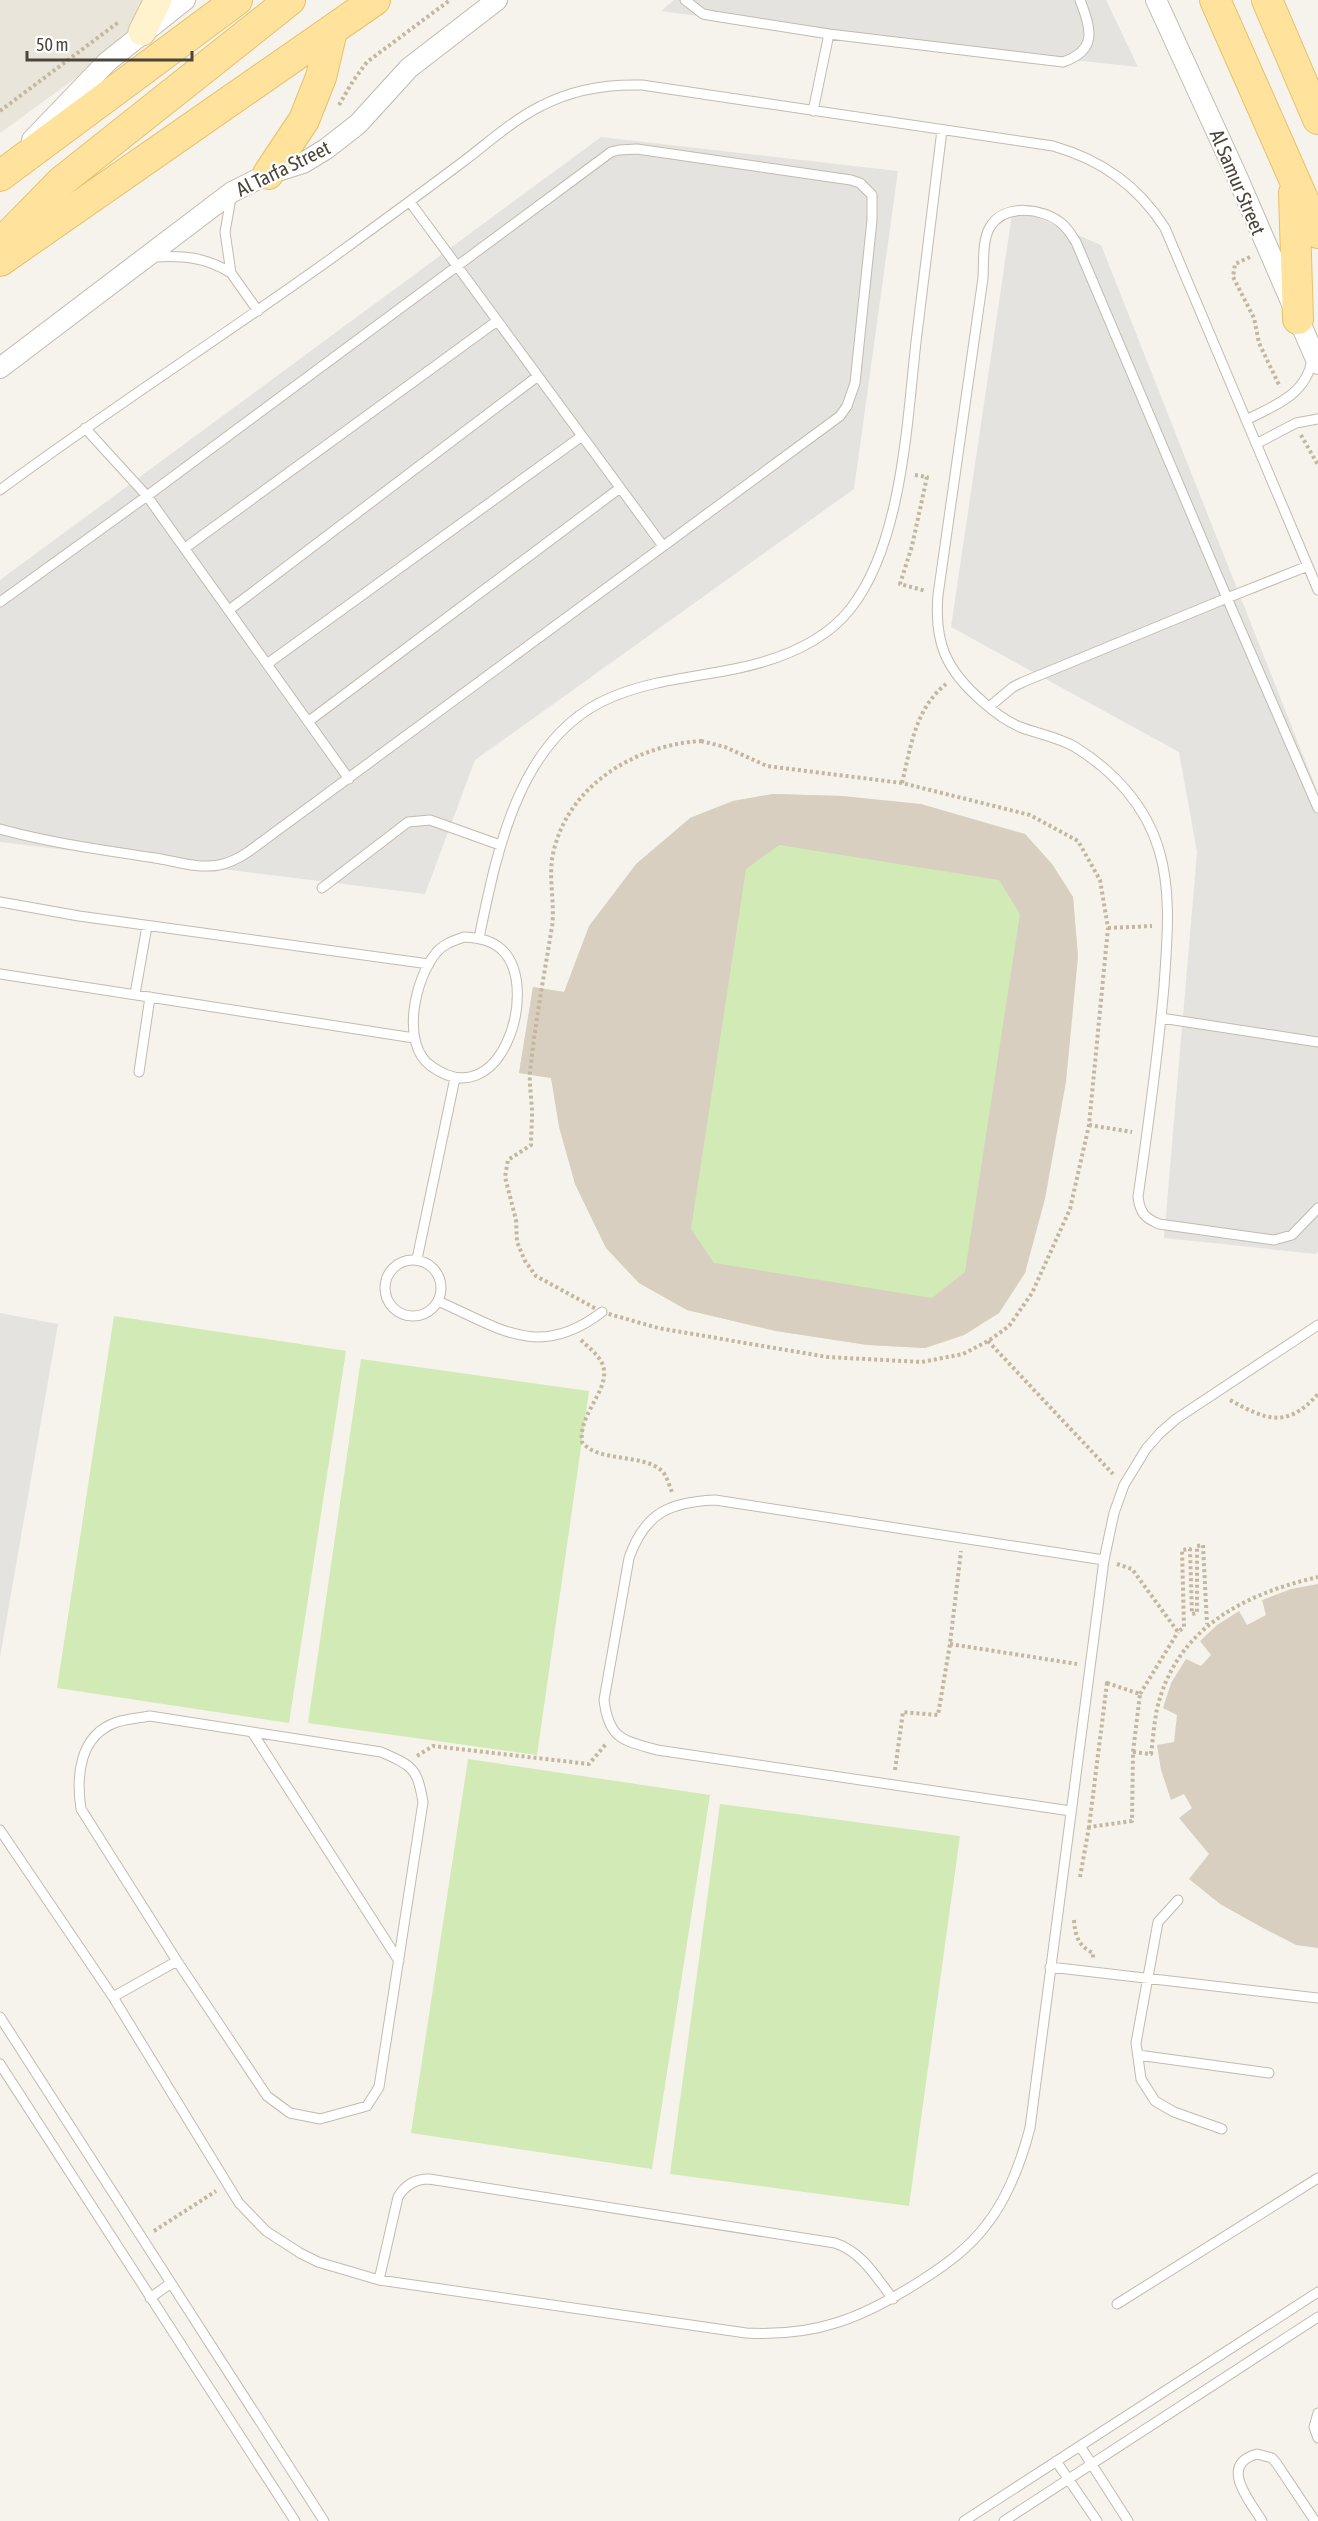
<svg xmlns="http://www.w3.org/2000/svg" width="1318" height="2521" font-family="'Asap Condensed',sans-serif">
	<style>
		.residential { fill: #eae5da }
		.green { fill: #d2eab5 }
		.parking { fill: #e5e3e0 }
		.building { fill: #d8cfc1; fill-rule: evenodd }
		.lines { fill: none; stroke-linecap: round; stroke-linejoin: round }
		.lane-casing { stroke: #c2bbae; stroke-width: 11 }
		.street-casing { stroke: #c2bbae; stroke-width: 22 }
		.secondary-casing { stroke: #d6c79b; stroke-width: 29 }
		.primary-casing { stroke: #e6c16a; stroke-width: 32 }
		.path { stroke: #c4b79f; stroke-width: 4; stroke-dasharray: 3 3; stroke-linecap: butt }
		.lane { stroke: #fff; stroke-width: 9 }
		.street { stroke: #fff; stroke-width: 20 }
		.secondary { stroke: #fff3cd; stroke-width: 27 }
		.primary { stroke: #ffe39c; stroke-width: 30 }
		.labels { text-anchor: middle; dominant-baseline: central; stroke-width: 4.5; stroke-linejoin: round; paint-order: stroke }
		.street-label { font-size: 20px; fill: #4b4439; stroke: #fff }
	</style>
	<rect width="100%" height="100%" fill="#f6f3ec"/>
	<path class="residential" d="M0,0H183L0,133Z"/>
	<path class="green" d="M773,794L843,796L1025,834L1052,864L1073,897L1078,957L1025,1273L999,1313L964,1335L925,1348L868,1345L776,1331L687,1310L639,1283L606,1248L575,1184L551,1078L519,1073L533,987L564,992L690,818L733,801Z
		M114,1316L346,1351L289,1723L57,1688Z
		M361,1359L589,1391L537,1755L308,1723Z
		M468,1759L710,1795L652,2169L411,2133Z
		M720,1804L960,1836L909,2206L670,2174Z"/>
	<path class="parking" d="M674,0H1106L1138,67L829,34L661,11Z
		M601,137L898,171L854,489L475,760L425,894L0,842V580Z
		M1013,207L1101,245L1318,793V1251L1316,1254L1164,1238L1197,852L1179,752L951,627Z
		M0,1313L58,1324L0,1657Z"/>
	<path class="building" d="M773,794L843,796L921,804L1025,834L1052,864L1073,897L1078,957L1066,1082L1045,1199L1025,1273L999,1313L964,1335L925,1348L868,1345L776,1331L687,1310L639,1283L606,1248L575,1184L559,1127L551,1078L519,1073L533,987L564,992L589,926L636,864L690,818L733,801ZM779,845L999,880L1020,914L965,1272L932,1298L714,1263L691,1229L746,869Z
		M1318,1584V1948L1296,1945L1263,1928L1220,1904L1189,1879L1209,1854L1179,1818L1192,1808L1184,1794L1171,1800L1161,1770L1157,1745L1174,1742L1177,1715L1163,1708L1171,1683L1186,1659L1201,1666L1211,1655L1200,1641L1217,1625L1239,1611L1247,1625L1266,1615L1262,1600L1291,1589Z"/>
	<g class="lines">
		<defs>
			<path id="lane" d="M685,0L703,14L714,16L829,34L1063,62C1098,50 1091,29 1080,0
				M813,111L829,34
				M231,198L225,232L231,273L258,311
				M410,202L663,546
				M153,257C182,255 206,257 231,273
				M1246,420C1274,406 1308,394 1312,358
				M85,428L147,496L349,779
				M1256,444L1296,423L1318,419
				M0,490C112,407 230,332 343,250C383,221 424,191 464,161C489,142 513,120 541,106C573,89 607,84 642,85L1053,146C1102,160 1138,186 1165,228L1318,590
				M185,548L497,321
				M1308,566L1227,598L1076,242C1071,235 1068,228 1061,223C1043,208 1004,203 990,227C982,240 984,263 983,278L938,595C934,643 946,670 983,702C994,712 1006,721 1020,727C1038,734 1058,737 1075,747C1114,771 1146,806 1159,850C1172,893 1167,942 1164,986C1158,1056 1148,1127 1138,1197C1140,1213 1145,1218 1159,1224L1274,1240L1292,1235L1318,1208
				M0,602L147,496L611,152L619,150L637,149L851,180L860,183L872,195V220L855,383L847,406L840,416L248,852C239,858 230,863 219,865C198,869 175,861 155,858C103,850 51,843 0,829
				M229,610L538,376
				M267,664L582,436
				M989,707L1013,687L1023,682L1227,598L1318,808
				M309,721L620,488
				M322,888L408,822L430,820L500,845
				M0,902L79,916L429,964
				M464,937C479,938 494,940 505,953C539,994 499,1116 431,1066C400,1044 415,978 436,953C443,944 453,941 464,937Z
				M479,938C497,851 519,735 612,697C652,680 697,677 739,668C781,659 824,643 851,608C902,543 907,422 916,342C925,272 933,201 942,130
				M0,974L414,1038
				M135,994L147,926
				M1161,1018L1318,1042
				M139,1072L150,997
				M417,1259L455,1078
				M385 1288a28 28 0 1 1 56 0a28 28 0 1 1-56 0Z
				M438,1301C501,1329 539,1360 602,1312
				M150,1716L381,1752C413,1766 417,1768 423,1802L379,2087L367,2106L320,2119L290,2113L267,2096L177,1961L81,1809C76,1776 79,1735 117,1722C128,1719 139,1718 150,1716Z
				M252,1732L399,1961
				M1071,1811L657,1750C622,1740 609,1739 604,1700L629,1558C645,1513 669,1502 715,1500L1104,1560
				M0,1830L113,1997L239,2203L266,2231L300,2253L318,2262L379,2280L746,2333C816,2337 863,2318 922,2280C947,2264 969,2248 987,2224C1009,2196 1021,2162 1030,2128L1104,1560L1114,1513L1124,1485L1146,1449L1160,1433L1176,1419L1318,1325
				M1178,1900L1158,1922L1136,2043L1141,2079L1155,2101L1174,2112L1222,2129
				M1050,1967L1318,1998
				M113,1997L177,1961
				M0,2017L324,2521
				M1138,2055L1269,2073
				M0,2064L295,2521
				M379,2280L398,2197C405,2185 415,2179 429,2179L835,2243C862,2252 876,2277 893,2299
				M150,2298L171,2283
				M1117,2304L1318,2178
				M1318,2413L1314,2427L1318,2438
				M1080,2446L1128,2521
				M1056,2461L1097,2521
				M964,2521L1318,2292
				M1004,2521L1318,2317
				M1262,2521C1250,2501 1218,2465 1257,2454L1272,2458L1277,2464L1315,2521"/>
			<path id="street" d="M1156,0L1235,172L1318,364
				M32,140L107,62L185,0
				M0,368L232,192L268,174L303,163L326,149L358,124L409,68L497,0"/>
			<path id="secondary" d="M142,32L158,0"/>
			<path id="primary" d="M1215,0L1318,233
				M1267,0L1318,119
				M268,174L304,120L321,77L332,31
				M0,176L237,0
				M1294,193L1298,319
				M0,244L62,181L290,0
				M0,261L375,0"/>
		</defs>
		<use href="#lane" class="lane-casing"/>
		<use href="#street" class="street-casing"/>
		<use href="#secondary" class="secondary-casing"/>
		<use href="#primary" class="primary-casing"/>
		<path class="path" d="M339,105L353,81L367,62L450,0
			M0,111L120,21
			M1250,257L1235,264L1233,277L1254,318L1259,343L1280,387
			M1301,435L1318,465
			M915,475L927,477L912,546L900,584L926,591
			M701,741L725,747L767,766L902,783L1030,815L1078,841L1100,880L1108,928L1089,1125L1070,1209L1032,1293L1009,1326L988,1341L963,1354L922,1362L827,1357L658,1328L602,1312L536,1276L525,1261L517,1242L516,1220L505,1177L508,1160L531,1145C531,1135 532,1124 532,1113C532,1100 529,1086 530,1072C535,1024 544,975 552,927C555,905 549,881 552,859C564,788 633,745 701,741Z
			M902,783C911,746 915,709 946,684
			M1108,928L1152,926
			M1089,1125L1132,1132
			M581,1340C588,1347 596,1353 601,1361C615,1387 578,1411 582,1442C598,1463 643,1453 662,1471C667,1476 669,1485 672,1492
			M988,1341L1113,1474
			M1230,1400C1266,1420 1287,1429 1318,1394
			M1117,1564L1132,1569L1178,1632L1184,1627L1182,1550L1190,1549L1192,1614L1197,1613V1546L1203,1545L1207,1624
			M950,1644L1077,1664
			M1107,1683L1140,1694L1133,1752L1132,1821L1089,1827Z
			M1140,1694L1178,1632
			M1133,1752L1151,1754C1153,1739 1154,1724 1157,1709C1176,1628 1244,1594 1318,1577
			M417,1756L433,1746L589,1764L606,1744
			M895,1770L903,1712L938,1715L950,1644L961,1551
			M1080,1877L1089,1827
			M1074,1920C1075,1935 1078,1946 1093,1953V1958
			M154,2231L216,2191"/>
		<use href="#lane" class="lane"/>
		<use href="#street" class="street"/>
		<use href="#secondary" class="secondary"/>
		<use href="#primary" class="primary"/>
	</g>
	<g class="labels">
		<g class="street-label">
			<text transform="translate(283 168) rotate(-26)">Al Tarfa Street</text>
			<text transform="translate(1238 182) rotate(67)">Al Samur Street</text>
		</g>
	</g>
	<path d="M27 51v9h165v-9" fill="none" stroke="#4b4439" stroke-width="3"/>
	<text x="36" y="51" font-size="18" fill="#4b4439" stroke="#ffffff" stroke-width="4.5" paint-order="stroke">50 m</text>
</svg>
